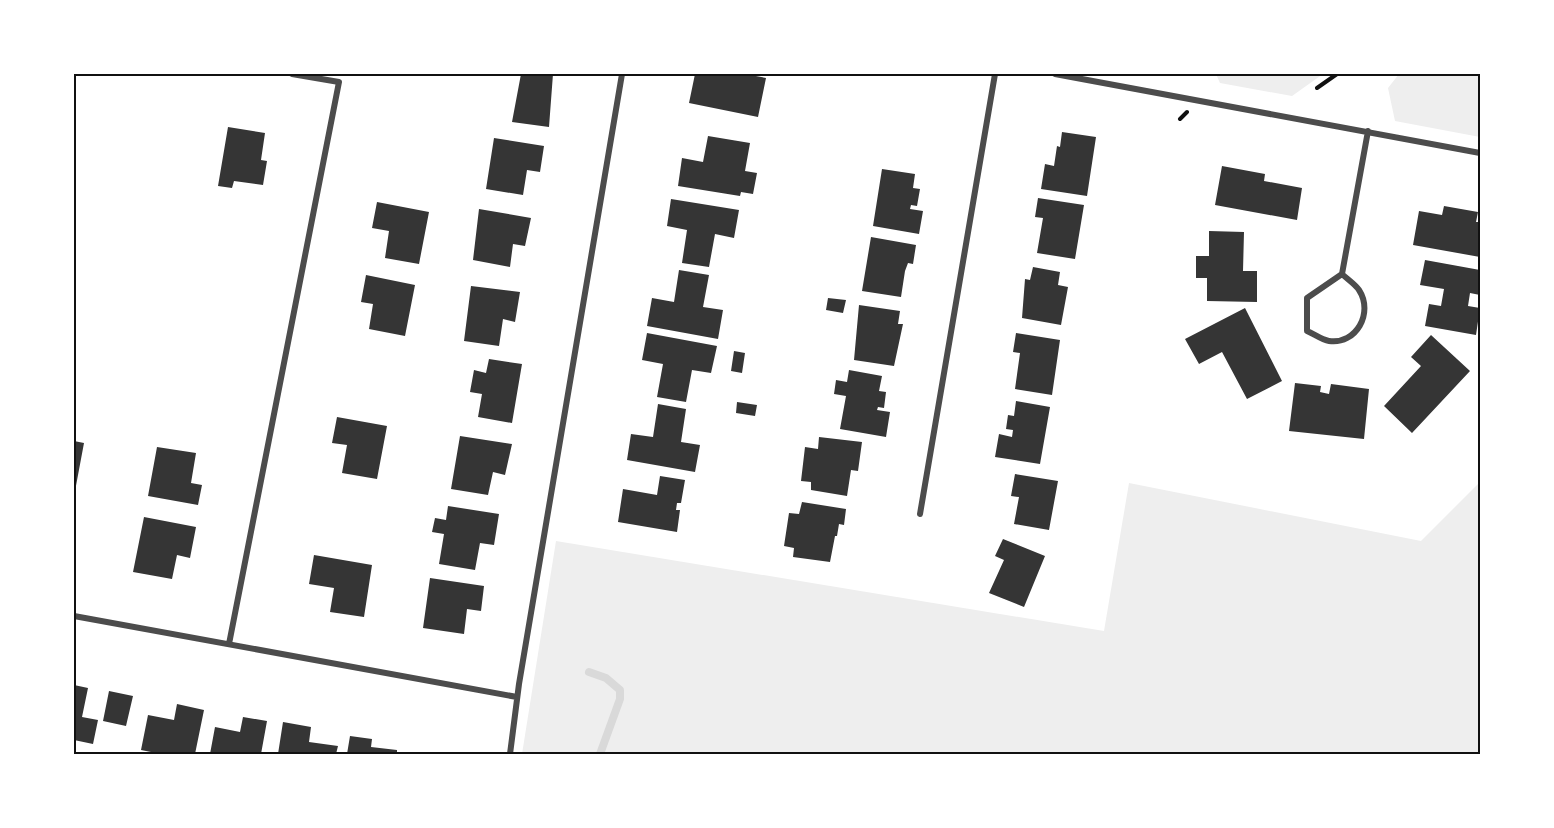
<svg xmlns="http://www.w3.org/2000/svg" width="1554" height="828" font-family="'Roboto Serif',serif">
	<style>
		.green { fill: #eee }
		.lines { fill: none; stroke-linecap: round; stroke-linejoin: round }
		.stream { stroke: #d9d9d9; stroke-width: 8 }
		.building { fill: #353535 }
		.path { stroke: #111; stroke-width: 4 }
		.minor { stroke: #4c4c4c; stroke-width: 6 }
		.neatline { fill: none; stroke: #111; stroke-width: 2 }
	</style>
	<rect width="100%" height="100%" fill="#fff"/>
	<path class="green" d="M1216,74H1323L1292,96L1220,83Z
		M1399,74H1480V137L1395,121L1388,88Z
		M1480,482V754H522L556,541L1104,631L1129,483L1421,541Z"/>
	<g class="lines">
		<path class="stream" d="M589,672L606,678L620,690V699L600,754"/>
	</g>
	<path class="building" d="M521,74H553L549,127L512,122Z
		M695,74H745L766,78L758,117L689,103Z
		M228,127L265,133L261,160L267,161L263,185L234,181L232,188L218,186Z
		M1062,132L1096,137L1087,196L1041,189L1045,164L1054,166L1057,146L1060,147Z
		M708,136L750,143L745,171L757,173L753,194L741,192L740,196L678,186L682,158L703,162Z
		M494,138L544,146L540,172L527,170L523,195L486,189Z
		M1222,166L1265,174L1264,181L1302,188L1297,220L1215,205Z
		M882,169L915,174L913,188L920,189L917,206L911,205L910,209L923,211L919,234L873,226Z
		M1038,198L1084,205L1075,259L1037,253L1043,218L1035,217Z
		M671,199L739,210L734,238L715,234L709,267L682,263L687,230L667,226Z
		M377,202L429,212L419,264L385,258L389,231L372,228Z
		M1444,206L1478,212L1476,222H1480V257L1413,245L1419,211L1442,215Z
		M479,209L531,218L525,246L513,244L510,267L473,260Z
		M1209,231L1244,232L1243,271H1257V302L1207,301V278H1196V256H1209Z
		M871,237L916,245L913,264L908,263L905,271L901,297L862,291Z
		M1425,260L1480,270V295L1470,293L1468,306L1480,308L1476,335L1425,326L1429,304L1441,306L1444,289L1420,285Z
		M1033,267L1060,272L1058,285L1068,287L1061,325L1022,318L1025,279L1030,280Z
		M679,270L709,275L703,307L723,310L718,339L647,326L652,298L674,302Z
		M366,275L415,285L405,336L369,329L373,304L361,302Z
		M471,286L520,292L515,322L503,319L499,346L464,341Z
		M828,298L846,300L843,313L826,310Z
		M859,305L900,311L898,324H903L894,366L854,360Z
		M1245,308L1282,381L1247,399L1222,352L1199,364L1185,339Z
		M647,333L717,346L711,373L692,370L686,402L657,397L663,364L642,360Z
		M1016,333L1060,340L1052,395L1015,389L1020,353L1013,352Z
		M1431,335L1470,371L1412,433L1384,406L1421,366L1411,357Z
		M734,351L745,353L742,373L731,371Z
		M489,359L522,364L512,423L478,417L482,394L470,392L474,370L486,373Z
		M849,370L882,376L879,391L886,392L884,408L878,407L877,410L890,412L886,437L840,429L846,396L834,394L836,380L847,382Z
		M1295,383L1321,386L1320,392L1329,394L1331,384L1369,389L1364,439L1289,431Z
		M1016,401L1050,407L1040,464L995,457L999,434L1012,437L1013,430L1006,429L1008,415L1014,416Z
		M737,402L757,405L755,416L736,413Z
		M658,404L686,409L681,442L700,445L695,472L627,460L631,434L653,437Z
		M337,417L387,426L377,479L342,473L347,445L332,443Z
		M460,436L512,444L505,475L493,472L488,495L451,489Z
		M819,437L862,442L858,471L851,470L847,496L811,490V482L801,481L805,447L818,449Z
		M74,441L84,443L75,491H74Z
		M157,447L196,453L191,483L202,485L198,505L148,496Z
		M1015,474L1058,481L1049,530L1014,524L1019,497L1011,496Z
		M660,476L685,480L681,503H677L676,510H680L677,532L618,522L623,489L657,495Z
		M802,502L846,509L844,525L839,524L837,536H835L830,562L793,557L794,548L784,546L789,513L799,514Z
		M448,506L499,514L494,545L480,543L475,570L439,564L444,534L432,532L435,518L446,520Z
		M144,517L196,527L190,558L177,555L172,579L133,572Z
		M1003,539L1045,556L1024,607L989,593L1004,560L995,556Z
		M314,555L372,565L364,617L330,612L334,588L309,584Z
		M430,578L484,586L481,611L467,609L464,634L423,628Z
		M74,685L88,688L82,717L98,720L93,744L74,740Z
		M109,691L133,696L126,726L103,721Z
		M177,704L204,710L195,754H161L141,750L148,715L174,720Z
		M243,717L267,721L261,754H210L215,727L240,732Z
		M283,722L311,727L309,742L338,746L336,754H278Z
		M350,736L372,739L371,747L397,750V754H347Z"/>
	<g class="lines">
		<path class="path" d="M1317,88L1337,74
			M1180,119L1187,112"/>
		<path class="minor" d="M1055,74L1480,153
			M1342,274C1347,279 1355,284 1359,290C1374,313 1356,345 1329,341C1322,340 1314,334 1307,331V298Z
			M1342,274L1368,131
			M920,514L995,74
			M74,616L517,697
			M229,644L339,82L292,74
			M510,754L519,684L622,74"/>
	</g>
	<rect width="1554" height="828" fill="none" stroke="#ffffff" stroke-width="150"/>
	<rect x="75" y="75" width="1404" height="678" class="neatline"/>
</svg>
